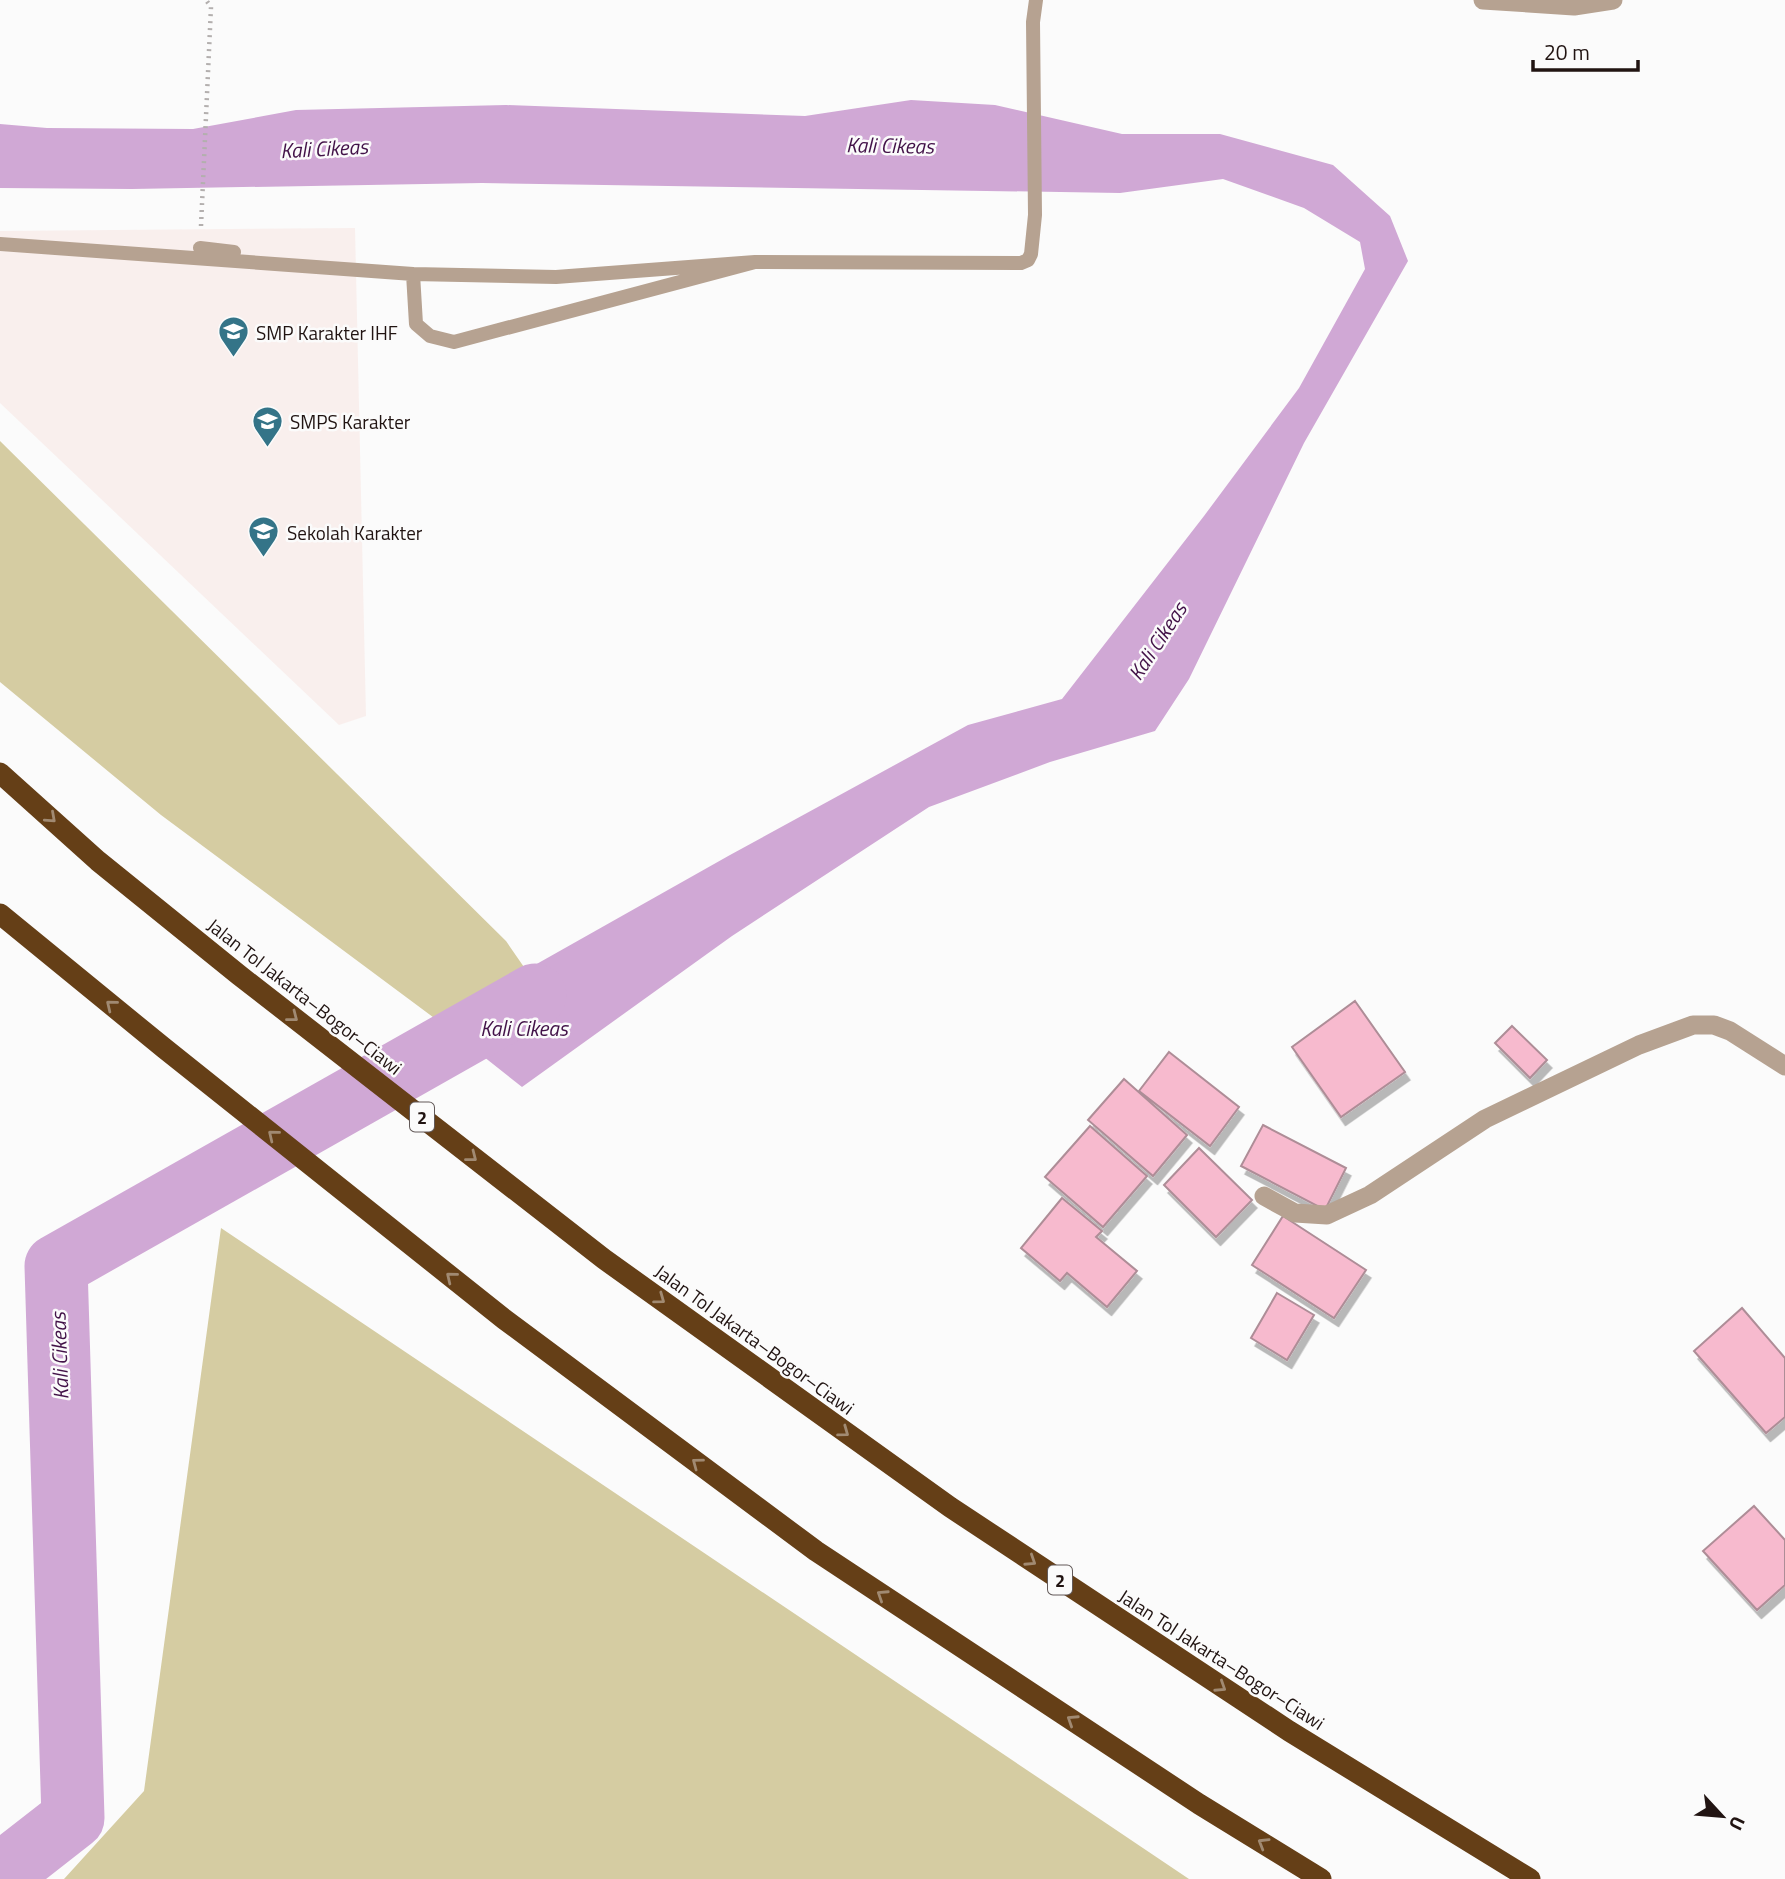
<svg xmlns="http://www.w3.org/2000/svg" width="1785" height="1879" font-family="'Titillium Web',sans-serif">
	<style>
		.built { fill: #f9efed }
		.green { fill: #d5cca2 }
		.water { fill: #d0a8d5 }
		.lines { fill: none; stroke-linecap: round; stroke-linejoin: round }
		.river { stroke: #d0a8d5; stroke-width: 63 }
		.building { fill: #f7bace; stroke: #ae8d97; stroke-width: 2; filter: url(#shadow) }
		.path { stroke: #b3afae; stroke-width: 4.5; stroke-dasharray: 2 5; stroke-linecap: butt }
		.service { stroke: #b6a291; stroke-width: 14 }
		.minor { stroke: #b6a291; stroke-width: 19 }
		.motorway { stroke: #653f17; stroke-width: 21 }
		.oneway { stroke: #a18a72 }
		.labels { text-anchor: middle; dominant-baseline: central; stroke-width: 5; stroke-linejoin: round; paint-order: stroke }
		.shield { fill: #fbfbfb; stroke: #625958; stroke-width: 2 }
		.shield-label { font-size: 18px; font-weight: bold; fill: #211412 }
		.poi-label { font-size: 19px; fill: #211412; stroke: #fbfbfb; text-anchor: start }
		.street-label { font-size: 19px; fill: #211412; stroke: #fbfbfb }
		.water-label { font-size: 21px; font-style: italic; fill: #421248; stroke: #fbfbfb }
	</style>
	<defs>
		<filter id="shadow"><feDropShadow dx="4.5" dy="8" stdDeviation="0" flood-color="#0004"/></filter>
	</defs>
	<rect width="100%" height="100%" fill="#fbfbfb"/>
	<path class="built" d="M355,228L366,716L339,725L0,403V231Z"/>
	<path class="green" d="M0,441L506,941L526,970L445,1026L161,815L0,682Z
		M221,1228L1189,1879H64L144,1791Z"/>
	<path class="water" d="M911,100L995,105L1122,134H1220L1333,165L1390,216L1408,261L1304,443L1189,679L1155,731L1050,762L929,807L732,936L522,1087L445,1026L526,970L730,855L968,725L1062,699L1204,516L1299,388L1365,269L1360,242L1304,208L1223,179L1120,193L482,183L132,189L0,188V124L47,128L193,129L296,110L506,105L805,116Z"/>
	<g class="lines">
		<path class="river" d="M0,1875L73,1818L56,1266L535,995"/>
	</g>
	<path class="building" d="M1355,1001L1405,1072L1341,1117L1292,1047Z
		M1512,1026L1547,1060L1530,1078L1495,1043Z
		M1169,1052L1239,1107L1210,1146L1139,1091Z
		M1124,1079L1187,1135L1153,1176L1088,1120Z
		M1263,1125L1346,1168L1325,1210L1241,1166Z
		M1090,1126L1147,1176L1103,1227L1045,1177Z
		M1199,1148L1252,1200L1216,1237L1164,1185Z
		M1062,1198L1102,1231L1096,1237L1137,1271L1107,1307L1067,1273L1060,1281L1021,1248Z
		M1283,1216L1366,1270L1334,1318L1252,1265Z
		M1277,1293L1314,1315L1287,1360L1251,1338Z
		M1742,1308L1785,1358V1417L1766,1433L1694,1351Z
		M1754,1506L1785,1540V1585L1757,1610L1703,1551Z"/>
	<g class="lines">
		<path class="path" d="M201,226L211,7L206,0"/>
		<path class="service" d="M0,244L413,274
			M200,248L234,252
			M755,262L556,277L413,274L416,324L430,336L454,342L755,262L1021,263L1028,260L1031,254L1035,215L1033,22L1036,0"/>
		<path class="minor" d="M1483,0L1574,6L1613,0
			M1264,1196L1295,1213L1327,1215L1370,1195L1485,1119L1639,1045L1693,1025H1714L1730,1031L1785,1066"/>
		<path class="motorway" d="M0,773L98,861L239,975L604,1259L950,1507L1289,1731L1530,1879
			M0,914L164,1048L504,1319L816,1551L1199,1804L1321,1879"/>
	</g>
	<defs><path id="oneway-chevron" d="M-2-3.5L2.5 0L-2 3.5" fill="none" stroke-width="1.6" stroke-linecap="round" stroke-linejoin="round" transform="scale(1.75)"/></defs>
	<g class="oneway">
		<use href="#oneway-chevron" transform="translate(51 818) rotate(42)"/>
		<use href="#oneway-chevron" transform="translate(111 1005) rotate(-141)"/>
		<use href="#oneway-chevron" transform="translate(293 1017) rotate(38)"/>
		<use href="#oneway-chevron" transform="translate(273 1135) rotate(-141)"/>
		<use href="#oneway-chevron" transform="translate(472 1157) rotate(38)"/>
		<use href="#oneway-chevron" transform="translate(451 1277) rotate(-141)"/>
		<use href="#oneway-chevron" transform="translate(660 1299) rotate(36)"/>
		<use href="#oneway-chevron" transform="translate(844 1432) rotate(36)"/>
		<use href="#oneway-chevron" transform="translate(697 1463) rotate(-143)"/>
		<use href="#oneway-chevron" transform="translate(1031 1561) rotate(33)"/>
		<use href="#oneway-chevron" transform="translate(882 1595) rotate(-147)"/>
		<use href="#oneway-chevron" transform="translate(1221 1687) rotate(33)"/>
		<use href="#oneway-chevron" transform="translate(1072 1720) rotate(-147)"/>
		<use href="#oneway-chevron" transform="translate(1263 1843) rotate(-149)"/>
	</g>
	<defs>
		<symbol id="school-pin" viewBox="-11 -11 22 30"><path d="M0 17L-7.5 6A9.5 9.5 0 1 1 7.5 6Z" fill="#347488" stroke="#fbfbfb"/><path d="M0-5L7-2L0 1L-7-2ZM-4 1L0 2.5L4 1V4Q0 6-4 4Z" fill="#fff"/></symbol>
	</defs>
	<g fill-rule="evenodd">
		<use href="#school-pin" x="216" y="314" width="35" height="47"/>
		<use href="#school-pin" x="250" y="404" width="35" height="47"/>
		<use href="#school-pin" x="246" y="514" width="35" height="47"/>
	</g>
	<g class="labels">
		<g class="shield">
			<rect x="410" y="1102.5" width="24" height="29" rx="5"/>
			<rect x="1048" y="1565.5" width="24" height="29" rx="5"/>
		</g>
		<g class="shield-label">
			<text x="422" y="1117">2</text>
			<text x="1060" y="1580">2</text>
		</g>
		<g class="poi-label">
			<text x="256" y="332">SMP Karakter IHF</text>
			<text x="290" y="421">SMPS Karakter</text>
			<text x="287" y="532">Sekolah Karakter</text>
		</g>
		<g class="street-label">
			<text transform="translate(305 996) rotate(38)">Jalan Tol Jakarta–Bogor–Ciawi</text>
			<text transform="translate(755 1339) rotate(36)">Jalan Tol Jakarta–Bogor–Ciawi</text>
			<text transform="translate(1222 1659) rotate(33)">Jalan Tol Jakarta–Bogor–Ciawi</text>
		</g>
		<g class="water-label">
			<text transform="translate(890 145) rotate(1)">Kali Cikeas</text>
			<text transform="translate(324 148) rotate(-3)">Kali Cikeas</text>
			<text transform="translate(1157 641) rotate(-57)">Kali Cikeas</text>
			<text x="524" y="1028">Kali Cikeas</text>
			<text transform="translate(59 1356) rotate(-92)">Kali Cikeas</text>
		</g>
	</g>
	<g transform="translate(1722 1816) rotate(116)" stroke="#fbfbfb" stroke-width="5" paint-order="stroke">
	<path d="M0-5L12 26L0 18L-12 26Z" fill="#211412"/>
	<text y="-10" font-size="19" font-weight="bold" text-anchor="middle" fill="#211412">U</text>
	</g>
	<path d="M1533 60v10h105v-10" fill="none" stroke="#211412" stroke-width="3.5"/>
	<text x="1544" y="60" font-size="21" fill="#211412" stroke="#fbfbfb" stroke-width="5" paint-order="stroke">20 m</text>
</svg>
